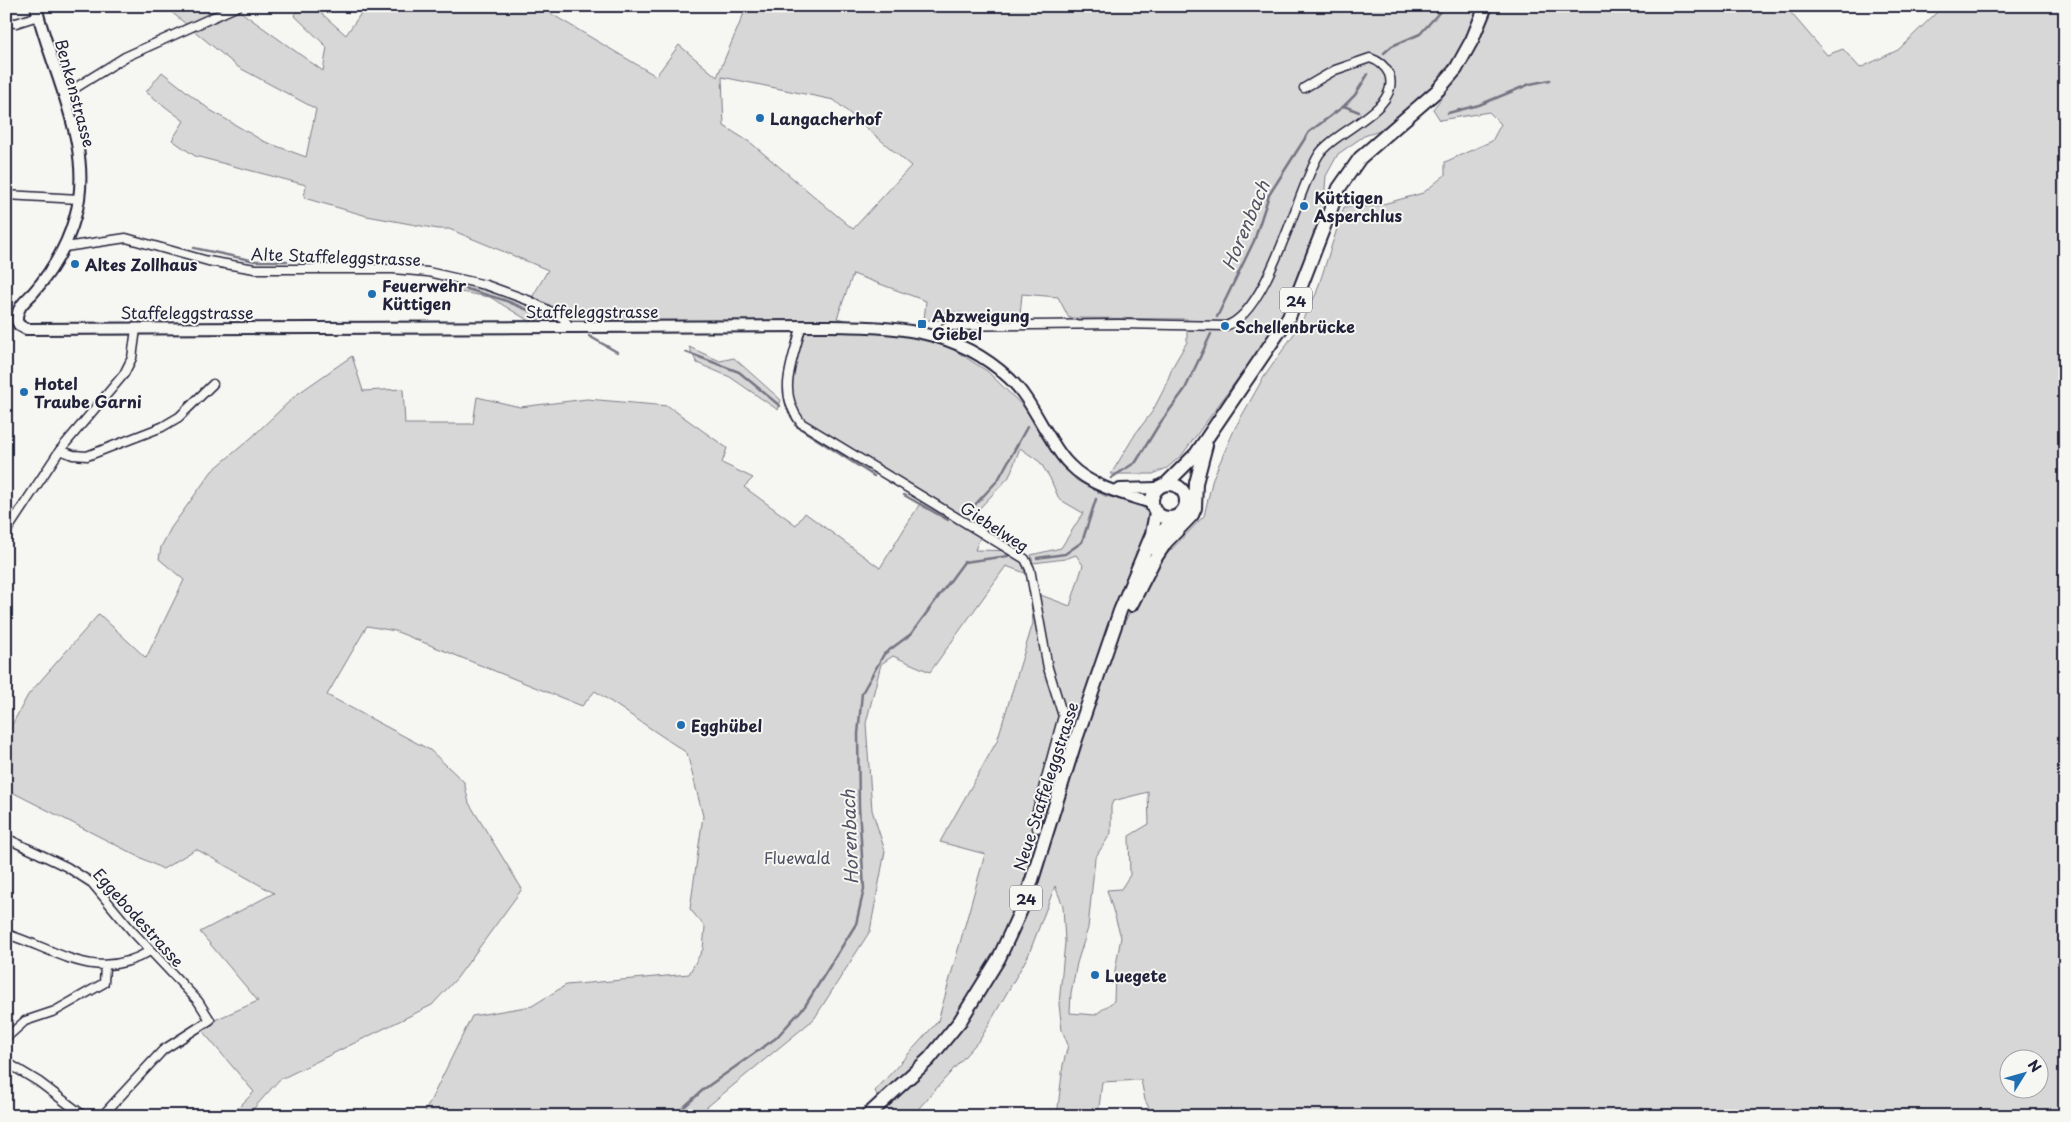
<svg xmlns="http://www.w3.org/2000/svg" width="2071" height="1122" font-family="'Playpen Sans',sans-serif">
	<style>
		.green { fill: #d7d7d7; stroke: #7c7c89; fill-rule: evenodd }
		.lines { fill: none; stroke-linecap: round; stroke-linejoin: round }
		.stream { stroke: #757583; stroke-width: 2.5 }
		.minor-casing { stroke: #22223b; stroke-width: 11 }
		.tertiary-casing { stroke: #22223b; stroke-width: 14 }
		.primary-casing { stroke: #22223b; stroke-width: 16 }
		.minor { stroke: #f6f6f2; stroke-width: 8 }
		.tertiary { stroke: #f6f6f2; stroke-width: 10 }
		.primary { stroke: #f6f6f2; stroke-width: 12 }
		.poi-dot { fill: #1f6fb2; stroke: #f6f6f2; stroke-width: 2 }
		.labels { text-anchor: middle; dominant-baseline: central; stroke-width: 4; stroke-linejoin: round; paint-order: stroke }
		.shield { fill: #f6f6f2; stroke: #626272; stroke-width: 1 }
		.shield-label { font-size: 15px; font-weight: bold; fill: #22223b }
		.street-label { font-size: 16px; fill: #22223b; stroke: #f6f6f2 }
		.poi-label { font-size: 16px; font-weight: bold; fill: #22223b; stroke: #f6f6f2; text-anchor: start }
		.park-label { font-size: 16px; fill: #4f4f62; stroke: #f6f6f2 }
		.water-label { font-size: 18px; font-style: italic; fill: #535365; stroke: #f6f6f2 }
	</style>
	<rect width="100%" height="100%" fill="#f6f6f2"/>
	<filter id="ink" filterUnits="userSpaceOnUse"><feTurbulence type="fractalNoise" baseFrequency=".02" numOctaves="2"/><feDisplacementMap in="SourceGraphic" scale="10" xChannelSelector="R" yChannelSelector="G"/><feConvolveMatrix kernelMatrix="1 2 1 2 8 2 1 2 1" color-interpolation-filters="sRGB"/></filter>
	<g filter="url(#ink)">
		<path class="green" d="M164,6H242L241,12L323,71L327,47L294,15L300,6H313L346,35L366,6H538L656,76L679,45L717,77L747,6H1480L1462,48L1431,88L1386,129L1364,136L1338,154L1326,176L1323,213L1288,305L1258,351L1182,455L1167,468L1153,474H1111L1136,433L1152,412L1164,389L1173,366L1187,342V319L1069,318L1058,297L1022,294L1020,316L997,319L947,311L939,320H924L926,301L853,274L837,318L948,346L987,371L1029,412L1076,480L1105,496L1139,503L1153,518L1131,579L1039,878L1095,694L1119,634L1138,595L1163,558L1204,516L1213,478L1235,428L1262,380L1298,328L1316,294L1344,207L1376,206L1423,193L1445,175V162L1492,141L1501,124L1489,112L1440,120L1433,109C1459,77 1478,45 1494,6H1785L1827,55L1843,49L1860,68L1898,50L1937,12L1936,6H2065V1116H1153L1145,1100L1141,1080L1102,1082L1098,1116H1057L1063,1065L1068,1045L1062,1030L1059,1004L1065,942L1063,906L1055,886L1028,956L981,1038L912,1116H855L879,1098L875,1091L938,1021L985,854L940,842L997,741L1033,623L1030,591L1070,606L1083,565L1076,555L1065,559L1033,563L1031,555L1061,548L1083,513L1059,499L1050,478L1040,462L1020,448L1009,477L975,513L963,515L980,538L975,550L1019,551L1025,573L1006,566L930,672L893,656L881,664L866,723L872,810L885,851L870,931L814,1019L696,1116H423L472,1016L532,1006L566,985L689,974L703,949L705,927L690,909L703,816L687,753L595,691L582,706L395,631L367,626L327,695L430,750L464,782L469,803L522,889L457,978L432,1005L279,1080L247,1116H230L254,1092L199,1027L258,1001L200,932L274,893L196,849L163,869L6,789V736L28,695L99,614L146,658L184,580L159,559L161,547L171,528L212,471L251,438L296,395L352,356L363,391L403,389L405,424H473L477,397L520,407L587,399L668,406L727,448L722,463L753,478L744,487L796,525L805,513L880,568L924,497L801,423L786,390L801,327L580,323L563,318L530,301L548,270L449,229H438L367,216L304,198L306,185L195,156L172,140L184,121L146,92L162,72L210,110L263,141L306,157L316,109L238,67ZM722,77L834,100L911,166L853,229L751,143L724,126ZM1148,792L1149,824L1129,836L1130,875L1121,889L1107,890L1121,937L1115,971L1114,1001L1095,1015L1070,1013L1071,993L1077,963L1088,928L1095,858L1111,833V806L1113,801ZM2008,1060H2038V1090H2008Z
			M441,279L513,298L552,316L529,321L490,297L443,289Z
			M689,347L720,361L734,358L781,400L778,410L730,377L697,363Z"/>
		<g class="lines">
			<path class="stream" d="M1384,53L1392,46L1420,34L1445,6
				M1344,106L1359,112
				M1448,113L1479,105L1530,84L1550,80
				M194,248L255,261H287
				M450,284L504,300L545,317
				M1217,317L1254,241L1269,195L1309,132L1344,106L1355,95L1368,74
				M589,336L617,352
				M686,352L739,372L780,406
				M795,425L874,476
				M1111,478L1136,462L1158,426L1185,389L1211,334
				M904,495L948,520
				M972,508L998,480L1027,427
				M1037,558L1065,554L1082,542L1096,499
				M674,1116L704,1089L776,1038L805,1006L856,924L864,889L859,807L858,734L862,693L884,654L911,634L964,562L1008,556"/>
			<defs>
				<path id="minor" d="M6,22L16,23L38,16
					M64,95L125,57L238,6
					M6,195L79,199
					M65,247L126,238L208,261L255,269H393L428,272L486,285L530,301L563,318L569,326
					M801,327C793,363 776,391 801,423L1025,559L1030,569L1048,668L1063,716L1037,811V828
					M937,335L947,326L1119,324L1225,326C1267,316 1297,192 1318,156C1332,131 1402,110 1389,74C1385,65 1379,61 1370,58L1335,70L1304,88
					M60,450L73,455L87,456L162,427L179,417L213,384
					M6,532L60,450L124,374L132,358L136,329
					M6,838L67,867L92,883L132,931L198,1001L210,1020L163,1050L102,1116
					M6,934C59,950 96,984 150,951
					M6,1038L25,1021L55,1011L104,983L105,966
					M6,1062L39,1082L84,1116"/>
				<path id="tertiary" d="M17,321L19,325L26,329L821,326C892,327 953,326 1009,378C1024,392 1034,411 1044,428C1052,440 1059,455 1070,465C1090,486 1125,495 1152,503
					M17,321C16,308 25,301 33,293C53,270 67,246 75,217C96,148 51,72 36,6
					M1120,489L1157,488"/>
				<path id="primary" d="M1152 501a17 17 0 1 1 34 0a17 17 0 1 1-34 0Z
					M1166,484L1196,454L1289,317L1339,188L1360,158L1438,90L1456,69L1472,40L1486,6
					M1155,550L1164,530L1175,517
					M1131,605L1154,560L1166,542L1192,515L1195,508L1196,483L1206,445
					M867,1116L929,1059L960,1021L999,958L1026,899L1075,742L1120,611L1152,534L1156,512"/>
			</defs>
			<use href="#minor" class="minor-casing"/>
			<use href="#tertiary" class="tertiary-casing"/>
			<use href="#primary" class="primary-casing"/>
			<use href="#minor" class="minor"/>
			<use href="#tertiary" class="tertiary"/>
			<use href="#primary" class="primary"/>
		</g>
	</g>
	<g class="poi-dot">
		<circle cx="760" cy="118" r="5"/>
		<circle cx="1304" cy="206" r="5"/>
		<circle cx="75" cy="264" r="5"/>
		<circle cx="372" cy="294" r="5"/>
		<rect x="917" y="319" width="10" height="10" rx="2.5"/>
		<circle cx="1225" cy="326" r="5"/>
		<circle cx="24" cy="392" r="5"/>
		<circle cx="681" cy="725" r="5"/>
		<circle cx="1095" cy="975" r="5"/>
	</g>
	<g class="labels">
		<g class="shield">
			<rect x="1280" y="287.5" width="32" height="25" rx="4"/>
			<rect x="1010" y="885.5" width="32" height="25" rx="4"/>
		</g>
		<g class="shield-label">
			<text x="1296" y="300">24</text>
			<text x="1026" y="898">24</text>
		</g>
		<g class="street-label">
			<text transform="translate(76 93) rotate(75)">Benkenstrasse</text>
			<text transform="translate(336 256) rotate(2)">Alte Staffeleggstrasse</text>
			<text x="592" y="311">Staffeleggstrasse</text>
			<text x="187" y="312">Staffeleggstrasse</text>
			<text transform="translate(995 526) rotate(33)">Giebelweg</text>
			<text transform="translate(1045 786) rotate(-72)">Neue Staffeleggstrasse</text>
			<text transform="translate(139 917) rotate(48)">Eggebodestrasse</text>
		</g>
		<g class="poi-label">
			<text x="770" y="118">Langacherhof</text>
			<text x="1314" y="197">Küttigen<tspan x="1314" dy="18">Asperchlus</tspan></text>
			<text x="85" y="264">Altes Zollhaus</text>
			<text x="382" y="285">Feuerwehr<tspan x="382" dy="18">Küttigen</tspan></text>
			<text x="932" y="315">Abzweigung<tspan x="932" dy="18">Giebel</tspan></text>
			<text x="1235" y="326">Schellenbrücke</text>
			<text x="34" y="383">Hotel<tspan x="34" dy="18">Traube Garni</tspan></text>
			<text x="691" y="725">Egghübel</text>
			<text x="1105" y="975">Luegete</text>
		</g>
		<g class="park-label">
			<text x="797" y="857">Fluewald</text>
		</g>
		<g class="water-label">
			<text transform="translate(1245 225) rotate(-67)">Horenbach</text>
			<text transform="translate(849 837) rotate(-92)">Horenbach</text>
		</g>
	</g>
	<rect width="2071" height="1122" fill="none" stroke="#f6f6f2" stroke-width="25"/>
	<rect x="12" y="12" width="2046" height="1097" fill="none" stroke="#22223b" stroke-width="2" filter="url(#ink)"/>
	<g transform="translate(2024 1074) rotate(53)"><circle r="24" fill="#f6f6f2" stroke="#a1a1a9"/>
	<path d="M0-4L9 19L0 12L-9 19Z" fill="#1f6fb2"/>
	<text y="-8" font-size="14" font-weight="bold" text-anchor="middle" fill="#22223b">N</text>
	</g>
</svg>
